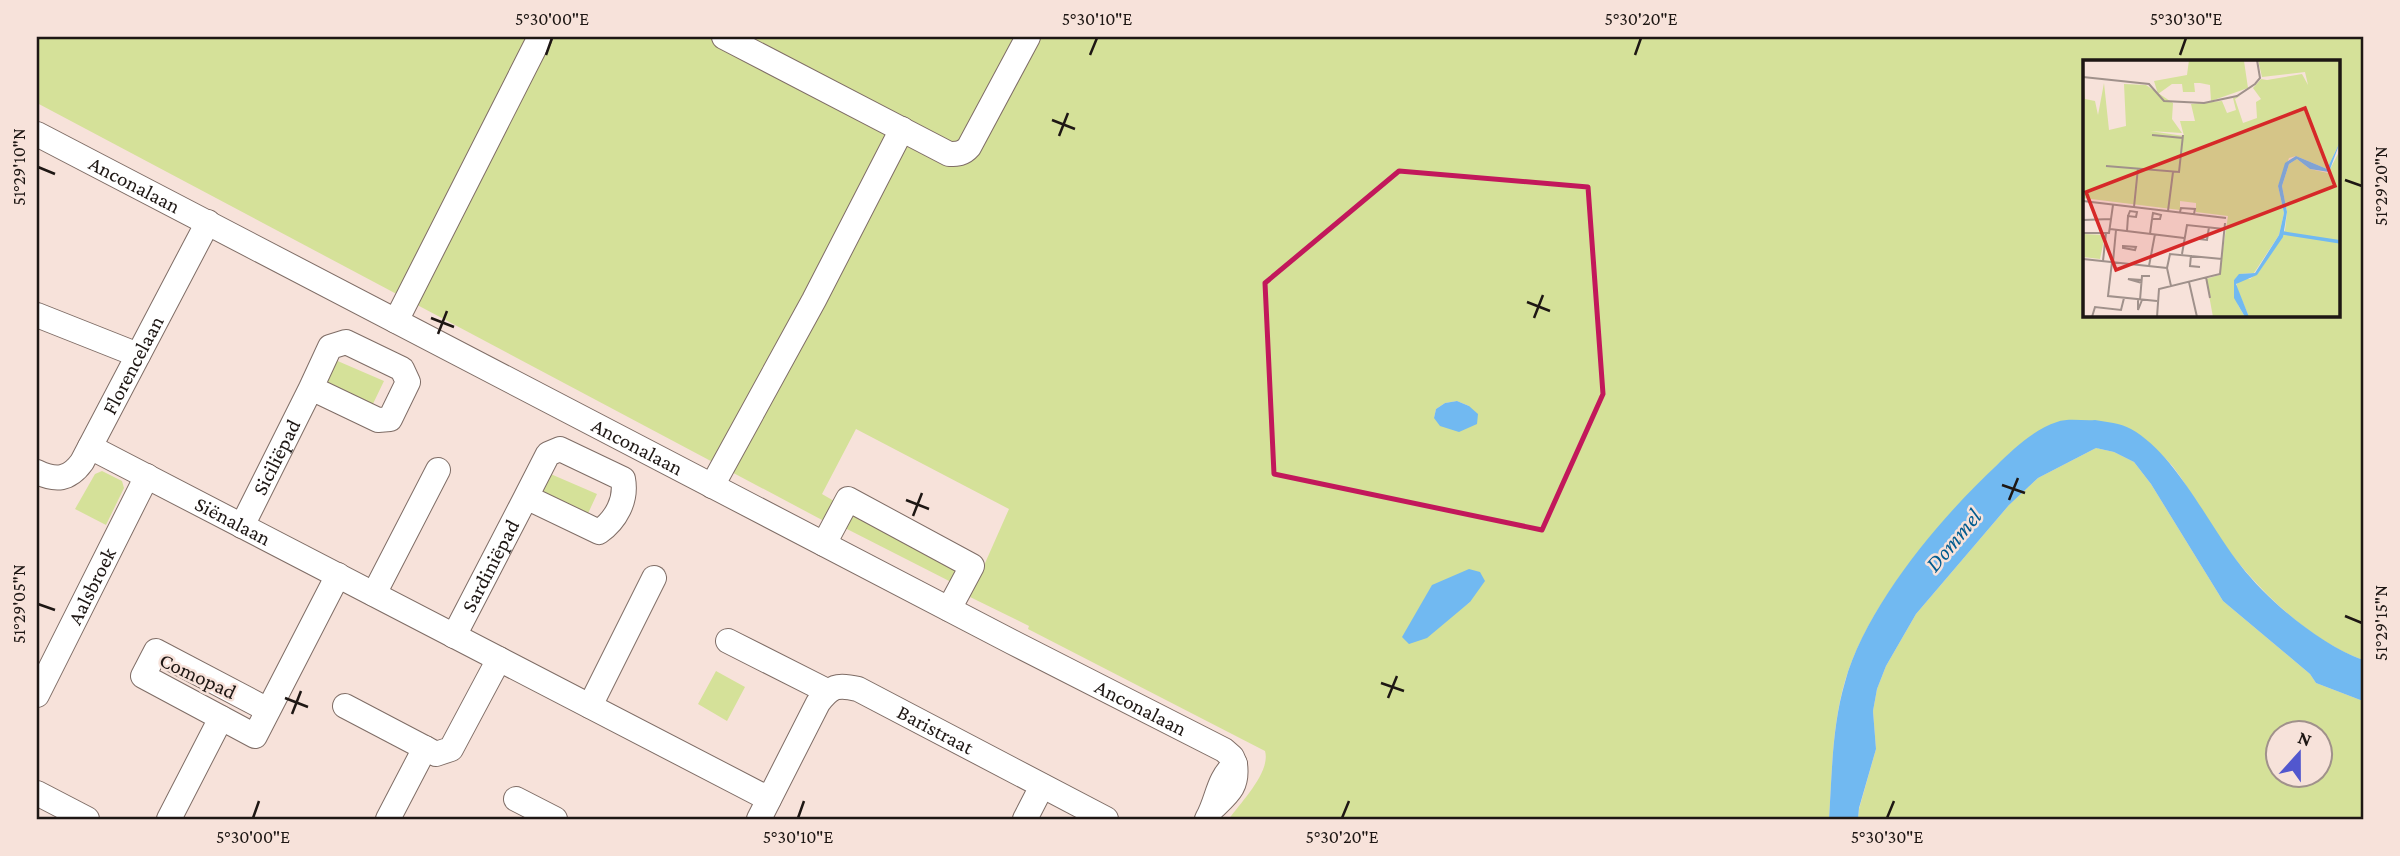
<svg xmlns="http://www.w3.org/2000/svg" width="2400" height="856" font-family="'Crimson Pro',serif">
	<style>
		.green { fill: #d5e199; fill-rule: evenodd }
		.water { fill: #71b9f1 }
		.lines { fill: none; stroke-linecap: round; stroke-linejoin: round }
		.minor-casing { stroke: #7f6d66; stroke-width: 26 }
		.minor { stroke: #fff; stroke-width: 24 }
		.marked { fill: none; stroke: #c2185b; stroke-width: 5; stroke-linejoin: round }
		.ticks { fill: none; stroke: #1e1714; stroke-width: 2.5 }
		.labels { text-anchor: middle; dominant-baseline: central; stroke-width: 5; stroke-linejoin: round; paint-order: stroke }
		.street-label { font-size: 21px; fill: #1e1714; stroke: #f7e2da }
		.water-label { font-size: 23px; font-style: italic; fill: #005b8f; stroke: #f7e2da }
		.inset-river { fill: none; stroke: #71b9f1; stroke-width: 3.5 }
		.inset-road { fill: none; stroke: #a0918b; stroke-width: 2 }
		.view { fill: #d62828; fill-opacity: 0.15; stroke: #d62828; stroke-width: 3.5 }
		.inset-edge { fill: none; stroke: #1e1714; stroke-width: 3.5 }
		.neatline { fill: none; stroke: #1e1714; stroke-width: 2.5 }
		.ticks-label { font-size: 18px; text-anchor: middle; fill: #1e1714 }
	</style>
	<rect width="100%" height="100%" fill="#f7e2da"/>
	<path class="green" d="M37,37H2363V660C2305,639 2250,582 2215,532C2201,511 2189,488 2174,468C2168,460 2159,453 2151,445L2010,453C1948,511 1870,598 1845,681C1832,725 1832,774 1829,819H1229C1241,802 1271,772 1265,751L1028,629L1029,626L970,597L1009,509L856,429L822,494L834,501L824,521L37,103ZM2085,61H2339V315H2085ZM1457,401L1469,406L1434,418L1436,409L1445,403ZM1432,586L1470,602L1448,619L1403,637Z
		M333,359L384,381L370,410L321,386Z
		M2096,448L2114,452L2134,462L2151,484L2223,601L2310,674L2316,683L2363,701V819H1858L1859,809L1876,749L1873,711L1877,689L1886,666L1916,614L2009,505L2038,478ZM2278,734H2320V776H2278Z
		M102,471L122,481L124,488L106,525L75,509L95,474Z
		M546,472L597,494L585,520L535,497Z
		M853,507L967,567L957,585L845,528Z
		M716,671L745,687L727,721L698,704Z"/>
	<path class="water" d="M1457,401L1469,406L1478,414L1477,424L1459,432L1440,426L1434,418L1436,409L1445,403Z
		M2095,420C2107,422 2120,423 2131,429C2176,454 2209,526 2241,566C2269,602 2321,645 2363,660V701L2316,683L2310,674L2223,601L2151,484L2134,462L2114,452L2096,448L2038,478L2009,505L1916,614L1886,666L1877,689L1873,711L1876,749L1859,808L1858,819H1829C1832,774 1832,726 1845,682C1866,606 1940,518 1997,465C2013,449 2035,429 2057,422C2068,418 2083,421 2095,420Z
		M1469,569L1480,572L1485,581L1470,602L1427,638L1409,644L1402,637L1432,585Z"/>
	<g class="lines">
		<defs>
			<g id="minor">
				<path d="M724,37L949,154C957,154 963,154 969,147L1028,37"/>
				<path id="s1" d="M37,134L1012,642L1224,750L1232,757L1235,764"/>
				<path d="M37,315L138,355"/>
				<path d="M396,321L540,37"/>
				<path id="s2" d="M90,447L769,799"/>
				<path id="s3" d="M37,472C56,481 69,480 82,462L208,222"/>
				<path d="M712,486L814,300L902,129"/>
				<path id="s4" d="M242,526L311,388L378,420L390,419L408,382L402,369L346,342L330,347L311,388"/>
				<path d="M824,544L848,499L972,566L949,609"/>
				<path d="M374,594L438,470"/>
				<path id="s5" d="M454,636L526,497L599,532C616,520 627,500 623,479L560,449L548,454L526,497"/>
				<path d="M728,641L827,691"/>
				<path id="s6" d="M37,695L147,476"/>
				<path d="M345,706L425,748"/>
				<path d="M590,706L654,578"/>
				<path d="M268,710L156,651L143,676L255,736L338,575"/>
				<path d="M37,793L87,819"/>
				<path d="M516,799L555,819"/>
				<path d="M169,819L221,718"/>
				<path d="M388,819L425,748L436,754L451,749L499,659"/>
				<path id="s7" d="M759,819L818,703C831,686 837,684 858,689L1106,819"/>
				<path d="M1025,819L1042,786"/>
				<path d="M1207,819C1218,800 1217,780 1235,764C1238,786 1229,793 1214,807"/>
			</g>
		</defs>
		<use href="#minor" class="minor-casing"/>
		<use href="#minor" class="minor"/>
	</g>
	<path class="marked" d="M1399,171L1588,187L1603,394L1542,530L1274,474L1265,283Z"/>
	<path class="ticks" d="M546,55L552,38M1090,55L1097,38M1635,55L1641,38M2180,55L2186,38M1052,120L1075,129M1059,136L1068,113M38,167L55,174M2345,180L2362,186M1527,302L1550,311M431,318L454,327M1534,318L1543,295M438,334L447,311M2002,485L2025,493M906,500L929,509M2009,500L2018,478M913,516L922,493M38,604L55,610M2345,616L2362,623M1381,683L1404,691M285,698L308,707M1388,698L1397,676M292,714L301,691M253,818L259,801M798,818L804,801M1342,818L1349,801M1887,818L1894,801"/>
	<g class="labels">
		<g class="street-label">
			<text stroke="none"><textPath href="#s1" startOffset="110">Anconalaan</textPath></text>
			<text stroke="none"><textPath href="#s3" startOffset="161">Florencelaan</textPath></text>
			<text stroke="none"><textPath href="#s1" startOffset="677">Anconalaan</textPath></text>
			<text stroke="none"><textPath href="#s4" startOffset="77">Siciliëpad</textPath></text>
			<text stroke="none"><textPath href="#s2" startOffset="161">Siënalaan</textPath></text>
			<text stroke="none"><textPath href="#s5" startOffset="79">Sardiniëpad</textPath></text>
			<text stroke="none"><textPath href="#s6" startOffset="122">Aalsbroek</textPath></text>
			<text transform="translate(198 676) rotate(25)">Comopad</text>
			<text stroke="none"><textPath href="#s1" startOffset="1244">Anconalaan</textPath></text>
			<text stroke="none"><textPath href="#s7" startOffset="264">Baristraat</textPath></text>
		</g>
		<g class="water-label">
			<text transform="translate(1953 540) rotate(-50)">Dommel</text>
		</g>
	</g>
	<g transform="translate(2083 60)">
		<rect width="257" height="257" fill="#f7e2da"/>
		<path d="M106,0H165L161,1L165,28L128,41L127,25L117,23H111L112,32H100L99,24H89L75,34L71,21L104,15ZM175,0H257V82L244,109L213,96L206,98L195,126L201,153L196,175L171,213L157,214L151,220L155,245L162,257H130L123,219L136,215L145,156L113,152V143L97,141V150L0,138V18L2,39L12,41L15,55L21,23L26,70L43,66L41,24L63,25L90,43L89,59L99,73L67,71L101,76L97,61H112L108,44L139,41L144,53L153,50L150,38L157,36L152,39L160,63L174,58L173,42L178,39L170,28L178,19L184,20L219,14L225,25L222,12L179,17ZM257,90V257H166L153,226L156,219H167L176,212L202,170L204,152L199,126L206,104L214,99L227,109L245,113ZM0,174L22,175L17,199L0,197Z" fill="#d5e199"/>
		<path d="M257,82L246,112L227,109L214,99L206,104L199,126L204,152L200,177L174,215L153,224L166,257H162L151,238V220L156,214L172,213L196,175L201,153L195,126L202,103L213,96L244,109Z" fill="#71b9f1"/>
		<path class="inset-river" d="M200,173L258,182"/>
		<path class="inset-road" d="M0,17L66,24L81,41L121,43L154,36L172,24L177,18L174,0M69,75L100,78M23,106L96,112L100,75M0,141L143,158M51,147L55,108M85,151L90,112M97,152L98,148L112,149L111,154M0,160L28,159M27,169L101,178M44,171L45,156L53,157L54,152L47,151L45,156M0,173H26L30,145M67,174L69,159H77L78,155L70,153L69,159M125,176L116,179L124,180L126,167M40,186L53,187L52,190L40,188ZM99,194L104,165L141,169M108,195L107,206L117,207M0,199L84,208M20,201L23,173M29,202L25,236L74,241M30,202L33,170M66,206L72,174M123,217L127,238M106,222L114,257M59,223L45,219L59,220M88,226L84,208L87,194L139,199M55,239V250L59,240M57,240L59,216H67M9,257L12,247L38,250L41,238M74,257L76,229L137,214L142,163"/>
		<path class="view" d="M222,48L252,126L33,210L3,132Z"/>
		<rect width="257" height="257" class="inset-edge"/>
	</g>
	<rect width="2400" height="856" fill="none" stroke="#f7e2da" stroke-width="77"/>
	<g transform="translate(2299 754) rotate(21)"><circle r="33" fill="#f7e2da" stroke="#a0918b" stroke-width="2"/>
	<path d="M0-5L12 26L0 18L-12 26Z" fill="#5257ce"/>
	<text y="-10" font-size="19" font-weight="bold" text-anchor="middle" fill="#1e1714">N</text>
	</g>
	<rect x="38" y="38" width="2324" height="780" class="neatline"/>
	<g class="ticks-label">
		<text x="552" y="25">5°30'00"E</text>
		<text x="1097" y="25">5°30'10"E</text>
		<text x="1641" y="25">5°30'20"E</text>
		<text x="2186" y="25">5°30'30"E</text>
		<text transform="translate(19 167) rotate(-90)" y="6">51°29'10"N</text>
		<text transform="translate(2381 186) rotate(-90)" y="6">51°29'20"N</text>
		<text transform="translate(19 604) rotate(-90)" y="6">51°29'05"N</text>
		<text transform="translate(2381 623) rotate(-90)" y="6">51°29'15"N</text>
		<text x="253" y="843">5°30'00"E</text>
		<text x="798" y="843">5°30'10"E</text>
		<text x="1342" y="843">5°30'20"E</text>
		<text x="1887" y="843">5°30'30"E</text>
	</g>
</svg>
